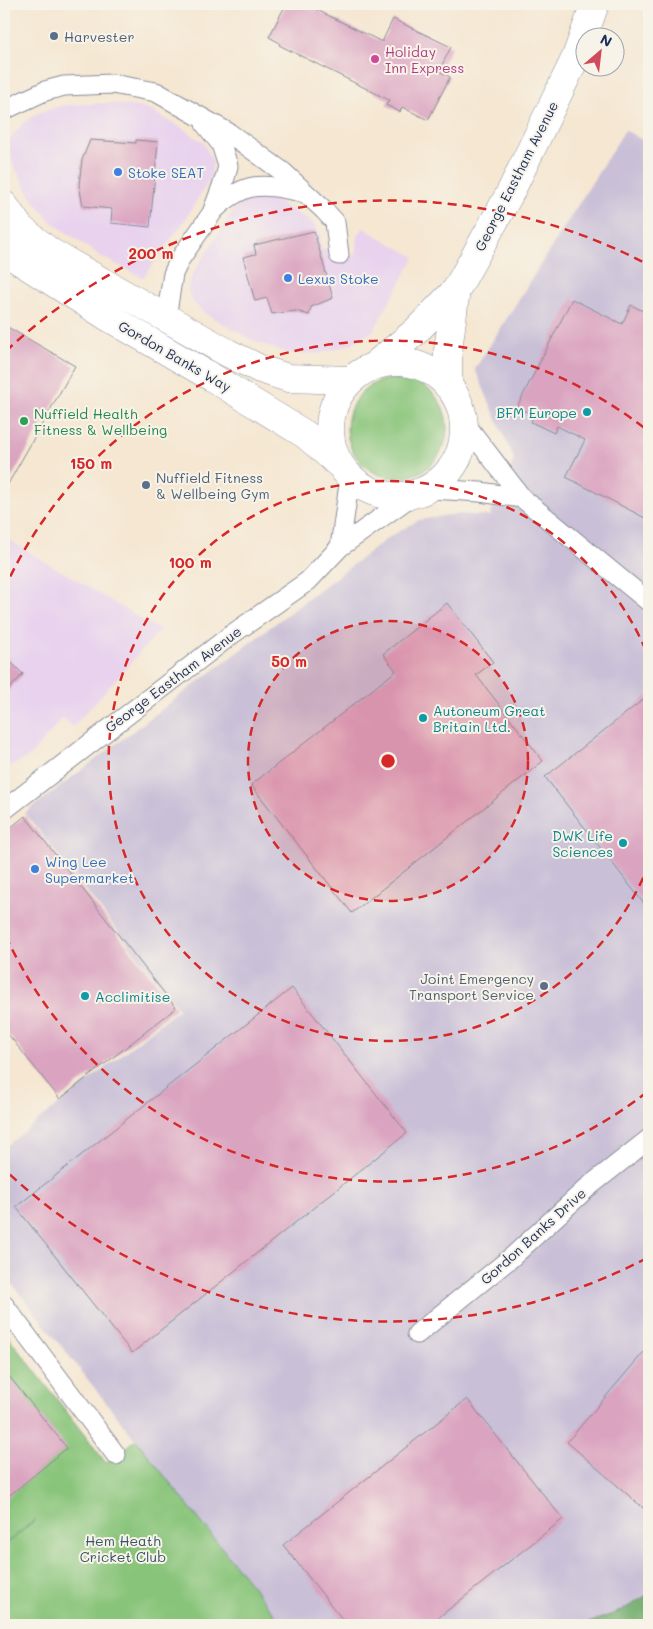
<svg xmlns="http://www.w3.org/2000/svg" width="653" height="1629" font-family="Mali,sans-serif">
	<style>
		.built { fill: #e8d2ee }
		.industrial { fill: #c9bfd7 }
		.green { fill: #88c479; stroke: #527a6c }
		.forest { fill: #6eaa69; stroke: #446c64 }
		.building { fill: #daa3c0 }
		.lines { fill: none; stroke-linecap: round; stroke-linejoin: round }
		.street-casing { stroke: #888b98; stroke-width: 21 }
		.secondary-casing { stroke: #888b98; stroke-width: 29 }
		.street { stroke: #fff; stroke-width: 19 }
		.secondary { stroke: #fff; stroke-width: 28 }
		.ring { fill: none; stroke: #d62828; stroke-width: 2.5; stroke-dasharray: 9 6 }
		.service-dot { fill: #5c6f8a; stroke: #f7f3e8; stroke-width: 2 }
		.hotel-dot { fill: #d1479c; stroke: #f7f3e8; stroke-width: 2 }
		.shop-dot { fill: #3f7fe0; stroke: #f7f3e8; stroke-width: 2 }
		.culture-dot { fill: #0f9aa8; stroke: #f7f3e8; stroke-width: 2 }
		.leisure-dot { fill: #2e9e5b; stroke: #f7f3e8; stroke-width: 2 }
		.labels { text-anchor: middle; dominant-baseline: central; stroke-width: 4; stroke-linejoin: round; paint-order: stroke }
		.service-label { font-size: 14px; fill: #4e5e75; stroke: #f7f3e8; text-anchor: start }
		.hotel-label { font-size: 14px; fill: #b23c85; stroke: #f7f3e8; text-anchor: start }
		.shop-label { font-size: 14px; fill: #366cbe; stroke: #f7f3e8; text-anchor: start }
		.street-label { font-size: 14px; fill: #1b2f5e; stroke: #f7f3e8 }
		.culture-label { font-size: 14px; fill: #0d838f; stroke: #f7f3e8; text-anchor: end }
		.leisure-label { font-size: 14px; fill: #27864d; stroke: #f7f3e8; text-anchor: start }
		.park-label { font-size: 14px; fill: #365465; stroke: #f7f3e8 }
		.centre { fill: #d62828; stroke: #f7f3e8; stroke-width: 2.5 }
		.ring-label { font-size: 15px; text-anchor: middle; font-weight: bold; fill: #d62828; stroke: #f7f3e8; stroke-width: 4; stroke-linejoin: round; paint-order: stroke }
	</style>
	<rect width="100%" height="100%" fill="#f7f3e8"/>
	<filter id="ink" filterUnits="userSpaceOnUse"><feTurbulence type="fractalNoise" baseFrequency=".02" numOctaves="2"/><feDisplacementMap in="SourceGraphic" scale="10" xChannelSelector="R" yChannelSelector="G"/><feConvolveMatrix kernelMatrix="1 2 1 2 8 2 1 2 1" color-interpolation-filters="sRGB"/></filter>
	<filter id="wash" filterUnits="userSpaceOnUse"><feTurbulence type="fractalNoise" baseFrequency=".0096" numOctaves="4" result="noise"/><feDisplacementMap in="SourceGraphic" scale="20" xChannelSelector="R" yChannelSelector="G"/><feGaussianBlur stdDeviation="1.12" result="paint"/><feColorMatrix in="noise" values="0 0 0 0 0 0 0 0 0 0 0 0 0 0 0 0 0 1.4 0 .05"/><feComposite in="paint" operator="in"/></filter>
	<g filter="url(#wash)">
		<rect width="100%" height="100%" fill="#f5e7d2"/>
		<path class="built" d="M111,103L148,109L182,128L204,143L213,162L210,179L185,220L143,278L100,256L50,221L30,195L13,164L8,142L23,123L38,113L63,105Z
			M264,197L275,200L313,223L320,233L321,249L355,256L358,236L363,228L415,257L373,331L351,344L319,354L287,353L254,341L204,313L192,301L188,289L192,275L235,208L245,201Z
			M4,537L160,630L73,727L63,718L29,757L4,769Z"/>
		<path class="industrial" d="M625,130L649,144V1594L619,1612L583,1625H283L4,1274V1148L179,1009L25,813L388,538L419,520L456,514L490,516L514,459L475,369Z"/>
		<path class="green" d="M347 428a50 50 0 1 1 100 0a50 50 0 1 1-100 0Z
			M4,1331L106,1463L136,1440L283,1625H4V1546L36,1519L4,1545Z"/>
		<path class="forest" d="M649,1594V1625H583L621,1611Z"/>
		<g id="blocks">
			<path class="building" d="M286,4H305L382,42L393,19L451,47L439,71L450,77L428,120L402,107L400,112L386,105L389,100L279,45L280,43L269,37Z
				M90,140L136,143V140L158,142L150,227L111,223L112,209L83,206L79,185L82,160Z
				M314,231L333,298L311,307L309,315L296,311L272,314L267,298L255,301L243,257L256,254L254,245Z
				M572,299L622,324L631,305L649,314V520L566,477L585,440L557,426L554,433L531,422L534,416L517,407Z
				M4,325L75,366L4,491Z
				M447,603L493,662L476,675L543,761L352,913L251,785L396,671L383,654Z
				M4,655L23,674L4,695Z
				M649,695V910L545,777Z
				M25,816L176,1008L60,1099L4,1029V833Z
				M292,988L407,1133L132,1353L16,1207Z
				M649,1346V1513L567,1442Z
				M4,1370L67,1448L4,1500Z
				M467,1399L563,1519L429,1625H347L283,1545Z"/>
		</g>
	</g>
	<g filter="url(#ink)">
		<use href="#blocks" fill-opacity="0" stroke="#888b98" stroke-width="1"/>
		<g class="lines">
			<defs>
				<path id="street" d="M4,110L45,91L64,86L112,84L156,92L229,133L283,172L324,210L335,222L339,255
					M214,210C247,179 264,184 305,193
					M166,318L173,274L180,259L212,213L225,178L228,166L221,144L205,124
					M467,426L522,498L649,602
					M432,489L480,492L522,498
					M340,547L350,477
					M4,810L231,635L308,581L340,547L413,495
					M4,1305L116,1455
					M417,1334L512,1257L587,1188L649,1139"/>
				<path id="secondary" d="M576,57L595,4
					M4,205L20,228L50,252L228,353L260,369L288,378L350,380
					M4,251L108,317L213,378L306,435L340,465
					M330 429a67 67 0 1 1 134 0a67 67 0 1 1-134 0Z
					M375,365L415,332L456,290L509,195L574,61L586,42
					M448,386V350L456,290"/>
			</defs>
			<use href="#street" class="street-casing"/>
			<use href="#secondary" class="secondary-casing"/>
			<use href="#street" class="street"/>
			<use href="#secondary" class="secondary"/>
		</g>
	</g>
	<circle cx="388" cy="761" r="140" fill="#d62828" fill-opacity=".12"/>
	<g class="ring">
		<circle cx="388" cy="761" r="140"/>
		<path d="M649 864A280 280 0 1 1 649 658"/>
		<path d="M647 1092A420 420 0 0 1 4 932M4 590A420 420 0 0 1 647 430"/>
		<path d="M647 1258A560 560 0 0 1 6 1171M6 351A560 560 0 0 1 647 264"/>
	</g>
	<g class="service-dot">
		<circle cx="54" cy="36" r="5"/>
		<circle cx="146" cy="485" r="5"/>
		<circle cx="544" cy="986" r="5"/>
	</g>
	<circle class="hotel-dot" cx="375" cy="59" r="5"/>
	<g class="shop-dot">
		<circle cx="118" cy="172" r="5"/>
		<circle cx="288" cy="278" r="5"/>
		<circle cx="35" cy="869" r="5"/>
	</g>
	<g class="culture-dot">
		<circle cx="587" cy="412" r="5"/>
		<circle cx="423" cy="718" r="5"/>
		<circle cx="623" cy="843" r="5"/>
		<circle cx="85" cy="996" r="5"/>
	</g>
	<circle class="leisure-dot" cx="24" cy="421" r="5"/>
	<g class="labels">
		<g class="service-label">
			<text x="64" y="36">Harvester</text>
			<text x="156" y="477">Nuffield Fitness<tspan x="156" dy="16">&amp; Wellbeing Gym</tspan></text>
			<text x="534" y="978" text-anchor="end">Joint Emergency<tspan x="534" dy="16">Transport Service</tspan></text>
		</g>
		<g class="hotel-label">
			<text x="385" y="51">Holiday<tspan x="385" dy="16">Inn Express</tspan></text>
		</g>
		<g class="shop-label">
			<text x="128" y="172">Stoke SEAT</text>
			<text x="298" y="278">Lexus Stoke</text>
			<text x="45" y="861">Wing Lee<tspan x="45" dy="16">Supermarket</tspan></text>
		</g>
		<g class="street-label">
			<text transform="translate(516 176) rotate(-63)">George Eastham Avenue</text>
			<text transform="translate(175 356) rotate(30)">Gordon Banks Way</text>
			<text transform="translate(173 679) rotate(-37)">George Eastham Avenue</text>
			<text transform="translate(533 1236) rotate(-42)">Gordon Banks Drive</text>
		</g>
		<g class="culture-label">
			<text x="577" y="412">BFM Europe</text>
			<text x="433" y="710" text-anchor="start">Autoneum Great<tspan x="433" dy="16">Britain Ltd.</tspan></text>
			<text x="613" y="835">DWK Life<tspan x="613" dy="16">Sciences</tspan></text>
			<text x="95" y="996" text-anchor="start">Acclimitise</text>
		</g>
		<g class="leisure-label">
			<text x="34" y="413">Nuffield Health<tspan x="34" dy="16">Fitness &amp; Wellbeing</tspan></text>
		</g>
		<g class="park-label">
			<text x="123" y="1540">Hem Heath<tspan x="123" dy="16">Cricket Club</tspan></text>
		</g>
	</g>
	<circle cx="388" cy="761" r="8" class="centre"/>
	<g class="ring-label">
		<text x="151" y="259">200 m</text>
		<text x="91" y="469">150 m</text>
		<text x="190" y="568">100 m</text>
		<text x="289" y="667">50 m</text>
	</g>
	<rect width="653" height="1629" fill="none" stroke="#f7f3e8" stroke-width="20"/>
	<g transform="translate(600 52) rotate(28)"><circle r="24" fill="#f7f3e8" stroke="#9fa5b1"/>
	<path d="M0-4L9 19L0 12L-9 19Z" fill="#d1495b"/>
	<text y="-8" font-size="14" font-weight="bold" text-anchor="middle" fill="#1b2f5e">N</text>
	</g>
</svg>
